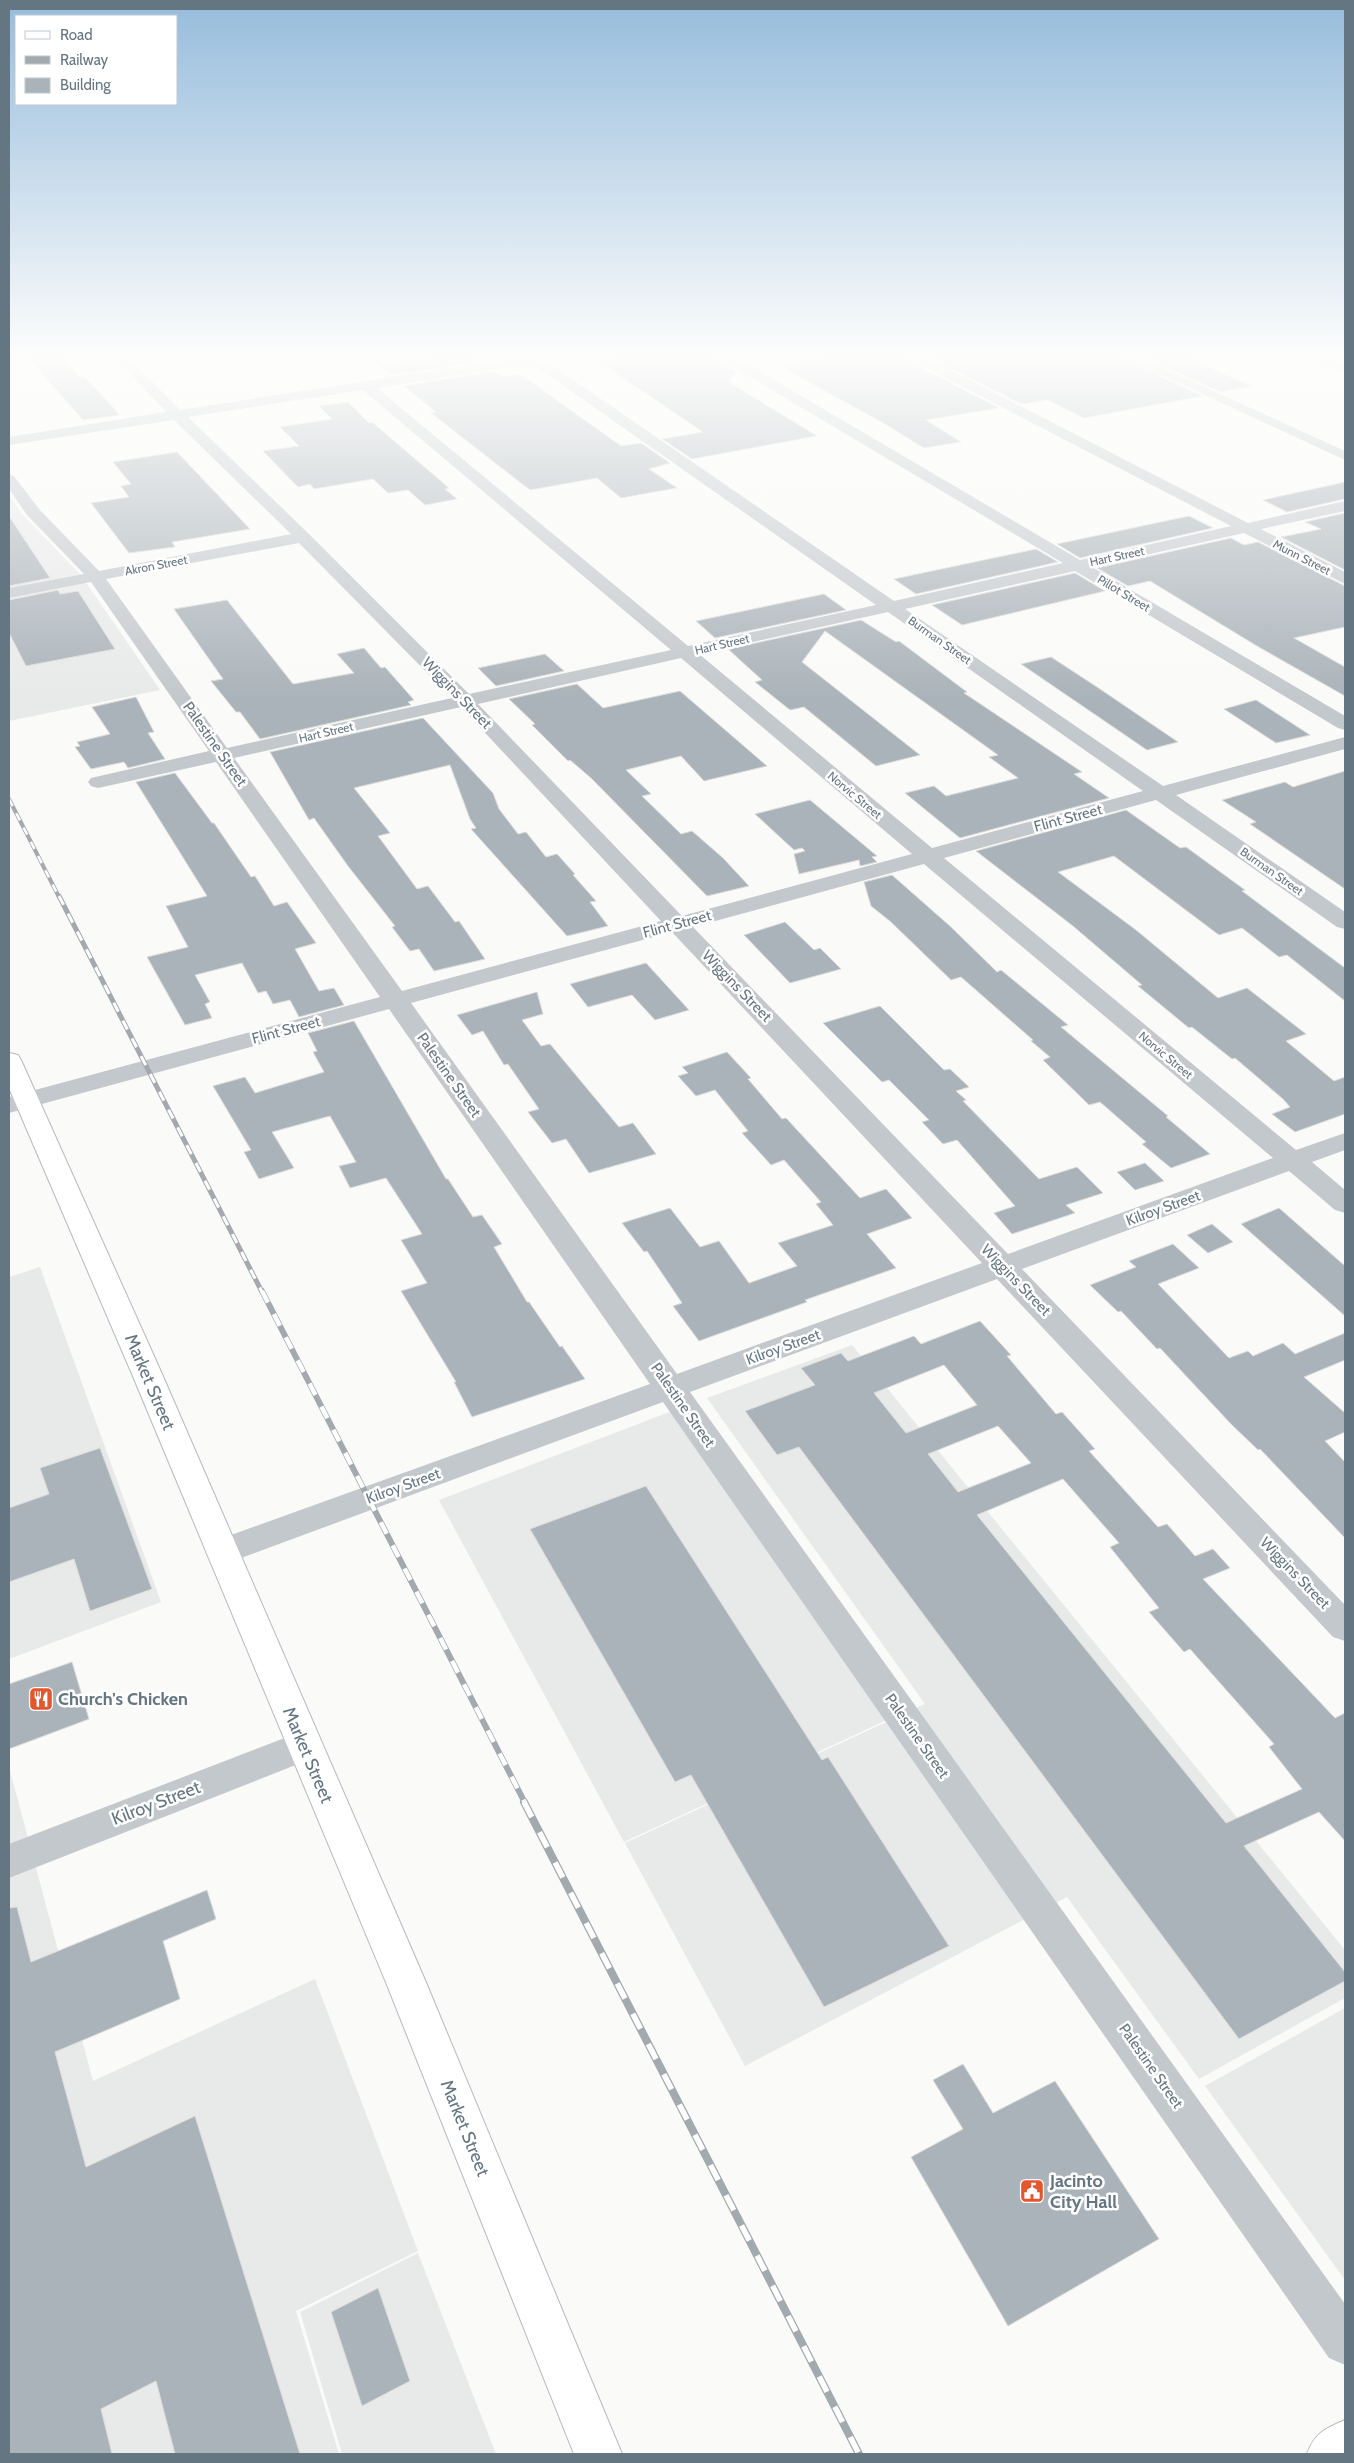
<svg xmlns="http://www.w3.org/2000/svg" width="1354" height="2463" font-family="Cabin,sans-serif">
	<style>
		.built { fill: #e8e9e9 }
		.building { fill: #aab3b9; stroke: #dcdcda; fill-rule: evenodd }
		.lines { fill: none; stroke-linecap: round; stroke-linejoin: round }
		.secondary-casing { stroke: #b3babf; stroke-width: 2 }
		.minor { fill: #c3c8cc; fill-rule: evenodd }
		.secondary { fill: #fff; fill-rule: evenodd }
		.rail-far3-casing { stroke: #a2aab0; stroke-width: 4 }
		.rail-far2-casing { stroke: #a2aab0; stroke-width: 5 }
		.rail-far1-casing { stroke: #a2aab0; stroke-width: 6 }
		.rail-casing { stroke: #a2aab0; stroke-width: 8 }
		.rail-far3 { stroke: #fff; stroke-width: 2.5; stroke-dasharray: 8; stroke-linecap: butt }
		.rail-far2 { stroke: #fff; stroke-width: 3; stroke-dasharray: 10; stroke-linecap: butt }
		.rail-far1 { stroke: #fff; stroke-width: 4.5; stroke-dasharray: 13; stroke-linecap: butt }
		.rail { stroke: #fff; stroke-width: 5.5; stroke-dasharray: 17; stroke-linecap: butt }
		.labels { text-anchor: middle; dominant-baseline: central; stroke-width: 5; stroke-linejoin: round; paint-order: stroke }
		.far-street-label { font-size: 12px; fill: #657683; stroke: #fff }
		.street-label { font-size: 15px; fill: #657683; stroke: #fff }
		.near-street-label { font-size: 18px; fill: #657683; stroke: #fff }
		.near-poi-label { font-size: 18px; font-weight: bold; fill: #657683; stroke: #fff; text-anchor: start }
	</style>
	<rect width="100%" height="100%" fill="#fafaf8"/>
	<path class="built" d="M9,495L23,515L81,575L160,690L9,721Z
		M40,1267L161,1602L9,1659V1277Z
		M852,1345L1345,1950V1998L1199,2079L1067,1897L745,2066L625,1843L925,1704L707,1398Z
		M672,1411L889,1719L624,1842L439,1500Z
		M9,1767L93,2081L315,1979L418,2251L296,2311L339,2454H9Z
		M1345,2008V2280L1205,2086Z
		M418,2253L496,2454H342L300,2312Z"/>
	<path class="building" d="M26,355H60L80,377H85L120,415L83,420Z
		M454,355H466L477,362L391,375L380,366Z
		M640,355H715L717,360L736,371L729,382L817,436L692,459L662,439L703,432L598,361Z
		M849,355H904L906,360L999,408L926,420L961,442L924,448L885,424L780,366Z
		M924,355H1116L1202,396L1084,418L1048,400L1021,404Z
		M1139,355H1180L1251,386L1221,392Z
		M489,372H495L502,377L520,374L621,446L641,443L670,463L649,469L677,488L621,498L597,478L530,490L431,413L436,412L404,386Z
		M348,402L369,423L372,422L449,488L445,489L457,499L425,505L408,490L388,493L373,479L314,489L310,484L298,487L263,451L299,446L280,427L332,419L319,406Z
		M177,452L250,529L172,542L175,547L129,553L91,503L129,497L121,486L131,484L113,462Z
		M1345,482V499L1287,512L1263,500Z
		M1345,513V570L1281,537L1321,529L1305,522Z
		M9,516L50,578L9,586Z
		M1189,516L1213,528L1080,558L1057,544Z
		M1231,538L1244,545L1258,542L1345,586V627L1294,638L1345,667V696L1257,646L1150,581L1128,586L1097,568Z
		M1036,549L1058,562L916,594L894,579Z
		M1075,573L1105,591L962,625L932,605Z
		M58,590L60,594L78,591L115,649L26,666L9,633V600Z
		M824,594L846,610L715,638L696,621Z
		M227,600L293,684L354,673L337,654L364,648L381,668L385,667L414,700L408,702L411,705L260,739L240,712H236L211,681L223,679L174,609Z
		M861,620L896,642L899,641L967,692L964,693L1082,772L1074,774L1109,798L960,838L905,793L934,786L946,796L1018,778L989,757L998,755L825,631L802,662L920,755L876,766L804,707L790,710L755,682L762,680L728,649Z
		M545,654L564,671L496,686L478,668Z
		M1051,657L1097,687L1178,742L1147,750L1021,664Z
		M577,684L603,708L680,691L767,766L704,781L681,756L626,770L651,794L642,796L681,834L692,831L723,858L749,886L707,896L591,778L570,760L568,761L532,725L535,724L509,699Z
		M136,697L154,732L148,733L165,759L128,768L124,762L91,769L75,747L80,746L77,742L110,734L92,707Z
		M1256,700L1273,711L1310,735L1276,743L1224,709Z
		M423,718L493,793L499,809L518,834L526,832L546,857L557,854L575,874L573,875L596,901L590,902L608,926L567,936L471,829L476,828L470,819L450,765L354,788L390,833L378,836L417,889L428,886L455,922L459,921L485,959L434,971L419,949L410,951L392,927L395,926L348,866L314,818L309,820L270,752Z
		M1345,771V889L1250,824L1256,822L1222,800L1285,782L1293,787Z
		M175,773L212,823H214L251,877L255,876L274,906L287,902L316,943L295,949L319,991L334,988L344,1005L299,1017L290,1000L273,1004L266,991L258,993L242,963L195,975L210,1002L205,1004L212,1018L185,1025L147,957L188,947L166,906L207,896L136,782Z
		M810,800L877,856L872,857L877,862L860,866L859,860L799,874L794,854L805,851L802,848L794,850L755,814Z
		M1126,810L1180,848L1186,847L1245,890L1242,891L1345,968V1001L1287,955L1279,957L1242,928L1219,935L1114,856L1058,872L1136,930L1218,998L1247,988L1306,1034L1286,1041L1334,1081L1345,1077V1114L1295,1132L1272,1114L1290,1107L1283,1099L1235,1058L1232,1059L1192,1027L1189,1028L1138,986L1142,985L1073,926L976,851Z
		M892,875L951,927L997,972L1001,970L1068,1025L1061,1027L1168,1116L1166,1117L1210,1154L1171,1168L1142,1144L1146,1142L1100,1102L1089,1105L1043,1060L1050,1057L1031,1041L1033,1040L961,977L951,980L891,922L871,906L864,882Z
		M785,922L814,950L820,948L841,969L790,983L744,935Z
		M646,963L689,1010L655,1020L632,995L588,1007L570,984Z
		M537,992L543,1014L522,1020L541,1046L550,1044L619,1127L633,1123L656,1154L589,1173L566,1139L552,1143L528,1112L539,1109L508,1064L504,1065L483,1031L472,1035L457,1015Z
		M880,1006L944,1070L950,1069L969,1087L956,1091L966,1100L963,1101L1039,1179L1077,1167L1103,1193L1066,1205L1075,1213L1012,1234L994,1213L1015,1206L957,1140L943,1144L922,1122L929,1120L889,1080L882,1082L823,1023Z
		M354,1021L446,1179H448L473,1217L482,1215L502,1244L494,1247L527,1302H529L560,1347L562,1346L585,1379L472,1417L454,1382H456L401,1291L427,1283L401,1240L422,1234L386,1178L350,1188L339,1166L356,1162L330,1116L272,1132L294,1168L259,1179L244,1152L251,1150L213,1086L245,1077L255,1093L324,1072L313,1052L317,1051L308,1033Z
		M727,1052L751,1078L748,1079L782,1119L786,1118L860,1198L886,1189L912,1218L867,1234L896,1268L805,1300L807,1302L699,1341L673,1306L682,1303L647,1251L644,1252L622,1223L670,1208L700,1247L719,1241L749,1283L797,1266L778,1243L833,1225L816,1204L821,1202L784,1160L771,1165L742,1133L748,1131L715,1090L696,1096L678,1076L688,1073L682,1067Z
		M1145,1163L1164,1181L1135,1190L1117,1172Z
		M1279,1208L1345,1266V1316L1241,1224Z
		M1212,1224L1233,1242L1208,1253L1187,1235Z
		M1173,1244L1199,1268L1158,1284L1229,1358L1248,1351L1253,1356L1283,1343L1295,1354L1345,1333V1360L1304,1377L1345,1413V1432L1325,1441L1345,1462V1538L1260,1449L1258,1450L1231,1424L1160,1348L1157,1349L1121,1311L1118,1312L1090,1285L1136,1267L1129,1261Z
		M980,1321L1011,1355L1007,1356L1056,1414L1062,1412L1095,1449L1089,1451L1158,1527L1167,1524L1195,1556L1213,1549L1230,1568L1203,1579L1335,1718L1345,1713V1841L1319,1812L1244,1846L1345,1972V1981L1239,2039L799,1447L777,1455L745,1411L815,1385L801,1368L841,1353L848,1361L914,1336L921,1344ZM944,1365L977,1405L906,1433L874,1393ZM998,1426L1031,1463L958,1492L928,1454ZM1063,1479L1119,1543L1110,1547L1159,1608L1149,1612L1184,1652L1190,1649L1274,1744L1269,1747L1302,1789L1226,1823L977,1515Z
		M100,1448L152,1589L90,1611L74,1559L9,1582V1508L49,1494L40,1468Z
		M646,1486L822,1760L828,1757L949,1946L824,2007L691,1775L675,1782L530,1529Z
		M72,1662L89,1719L9,1749V1684Z
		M207,1890L216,1919L163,1941L180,1999L55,2052L86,2167L195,2116L300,2454H175L156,2381L101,2409L112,2454H9V1908L17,1907L31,1962Z
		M963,2064L993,2113L1055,2081L1159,2239L1008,2326L911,2157L963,2129L933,2080Z
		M378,2288L410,2381L362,2406L331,2312Z"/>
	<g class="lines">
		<defs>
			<path id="secondary" d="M9,1053L18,1055L21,1060L162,1374L425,1980L622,2454H574L385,1980L132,1374L9,1088Z
				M1345,2420V2454H1307C1315,2433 1324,2429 1345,2420Z"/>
		</defs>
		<use href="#secondary" class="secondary-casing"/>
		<path class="minor" d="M113,355H126L180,410L536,355H559L558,359L546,361L894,601L1063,563L718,358L717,355H732L1080,560L1231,526L907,358L906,355H921L1248,523L1345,501V511L1261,529L1345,572V584L1244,533L1092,567L1345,716V730L1338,728L1075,571L905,609L1163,786L1345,737V749L1176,795L1345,912V929L1337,927L1156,800L944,858L1296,1150L1345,1133V1150L1312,1162L1345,1190V1213L1335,1210L1289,1171L1022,1269L1345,1605V1641L1333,1637L997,1279L690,1392L1345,2304V2365L1329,2358L663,1402L233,1561L221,1565L209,1561L205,1552L209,1543L650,1384L389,1009L9,1113V1097L380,997L216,762L98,788L91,786L88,782L91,778L209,751L91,582L9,598V588L84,574L27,515L9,489V474L14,476L39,509L99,571L291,534L174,420L9,445V437L166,412ZM531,363L876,605L688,646L377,388ZM363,390L671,650L469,694L309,534L188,417ZM299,543L452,698L227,748L106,579ZM888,612L1143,791L932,848L699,654ZM681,658L912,854L682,916L478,704ZM461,707L661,921L402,991L234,758ZM924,864L1273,1158L1008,1254L693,927ZM672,932L982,1263L677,1374L411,1003Z
			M1118,355H1135L1345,451V460Z
			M1308,355H1326L1345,362V371L1310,358Z
			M303,1731L316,1735L321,1746L316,1757L9,1878V1844Z"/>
		<use href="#secondary" class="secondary"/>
		<defs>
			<path id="rail-far3" d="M9,799L59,897"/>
			<path id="rail-far2" d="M59,896L262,1292"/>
			<path id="rail-far1" d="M262,1291L525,1803"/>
			<path id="rail" d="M524,1802L859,2454"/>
		</defs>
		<use href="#rail-far3" class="rail-far3-casing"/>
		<use href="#rail-far2" class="rail-far2-casing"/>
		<use href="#rail-far1" class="rail-far1-casing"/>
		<use href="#rail" class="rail-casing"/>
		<use href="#rail-far3" class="rail-far3"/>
		<use href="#rail-far2" class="rail-far2"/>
		<use href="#rail-far1" class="rail-far1"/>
		<use href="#rail" class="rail"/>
	</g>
	<linearGradient id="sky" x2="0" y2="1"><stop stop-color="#96bcdc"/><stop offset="0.51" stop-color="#fdfdfc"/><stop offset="1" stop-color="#fdfdfc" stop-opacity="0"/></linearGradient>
	<rect width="1354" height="699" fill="url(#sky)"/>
	<defs>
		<symbol id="restaurant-square" viewBox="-11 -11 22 22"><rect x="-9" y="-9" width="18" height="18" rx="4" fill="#e4572e" stroke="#fff"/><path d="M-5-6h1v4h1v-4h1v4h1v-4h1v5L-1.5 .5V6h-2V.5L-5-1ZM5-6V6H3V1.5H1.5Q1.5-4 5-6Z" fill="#fff"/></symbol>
		<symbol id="civic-square" viewBox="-11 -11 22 22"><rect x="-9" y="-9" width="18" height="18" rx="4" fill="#e4572e" stroke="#fff"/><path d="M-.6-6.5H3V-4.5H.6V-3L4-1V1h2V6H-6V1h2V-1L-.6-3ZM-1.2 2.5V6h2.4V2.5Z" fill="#fff"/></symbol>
	</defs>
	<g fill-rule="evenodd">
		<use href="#restaurant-square" x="27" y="1685" width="28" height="28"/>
		<use href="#civic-square" x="1018" y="2177" width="28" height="28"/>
	</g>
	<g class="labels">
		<g class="far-street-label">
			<text transform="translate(1117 556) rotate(-12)">Hart Street</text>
			<text transform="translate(1302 557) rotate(27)">Munn Street</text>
			<text transform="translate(156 565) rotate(-11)">Akron Street</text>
			<text transform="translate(1124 593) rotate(31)">Pillot Street</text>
			<text transform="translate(940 640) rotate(35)">Burman Street</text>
			<text transform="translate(722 644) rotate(-13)">Hart Street</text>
			<text transform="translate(326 732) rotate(-13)">Hart Street</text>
			<text transform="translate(855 795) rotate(40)">Norvic Street</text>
			<text transform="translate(1272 871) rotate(35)">Burman Street</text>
			<text transform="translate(1166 1055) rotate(40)">Norvic Street</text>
		</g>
		<g class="street-label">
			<text transform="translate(457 693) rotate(46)">Wiggins Street</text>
			<text transform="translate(215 744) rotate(55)">Palestine Street</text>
			<text transform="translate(1068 818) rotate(-15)">Flint Street</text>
			<text transform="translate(677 924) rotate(-15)">Flint Street</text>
			<text transform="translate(737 986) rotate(46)">Wiggins Street</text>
			<text transform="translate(286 1030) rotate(-15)">Flint Street</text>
			<text transform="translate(449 1075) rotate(55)">Palestine Street</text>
			<text transform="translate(1163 1208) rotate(-20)">Kilroy Street</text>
			<text transform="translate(1016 1280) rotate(46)">Wiggins Street</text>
			<text transform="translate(783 1347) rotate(-20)">Kilroy Street</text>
			<text transform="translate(683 1405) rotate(55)">Palestine Street</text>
			<text transform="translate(403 1486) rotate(-20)">Kilroy Street</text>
			<text transform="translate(1295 1573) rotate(46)">Wiggins Street</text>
			<text transform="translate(917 1736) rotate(55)">Palestine Street</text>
			<text transform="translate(1151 2066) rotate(55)">Palestine Street</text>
		</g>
		<g class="near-street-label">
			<text transform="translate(150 1382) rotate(67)">Market Street</text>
			<text transform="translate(308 1755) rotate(67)">Market Street</text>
			<text transform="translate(156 1803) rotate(-21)">Kilroy Street</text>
			<text transform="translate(465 2128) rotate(68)">Market Street</text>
		</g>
		<g class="near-poi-label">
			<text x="58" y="1699">Church's Chicken</text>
			<text x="1050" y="2181">Jacinto<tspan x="1050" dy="21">City Hall</tspan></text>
		</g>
	</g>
	<rect width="1354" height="2463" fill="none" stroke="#657683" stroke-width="20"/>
	<rect x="15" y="15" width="162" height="90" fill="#ffffff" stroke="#c1c8cd"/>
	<rect x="25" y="31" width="25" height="8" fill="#ffffff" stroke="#c1c8cd"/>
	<text x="60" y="40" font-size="15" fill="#657683">Road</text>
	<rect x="25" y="56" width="25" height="8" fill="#a2aab0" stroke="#c1c8cd"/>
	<text x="60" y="65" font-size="15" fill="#657683">Railway</text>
	<rect x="25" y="78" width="25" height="15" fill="#aab3b9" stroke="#c1c8cd"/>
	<text x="60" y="90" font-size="15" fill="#657683">Building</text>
</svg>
